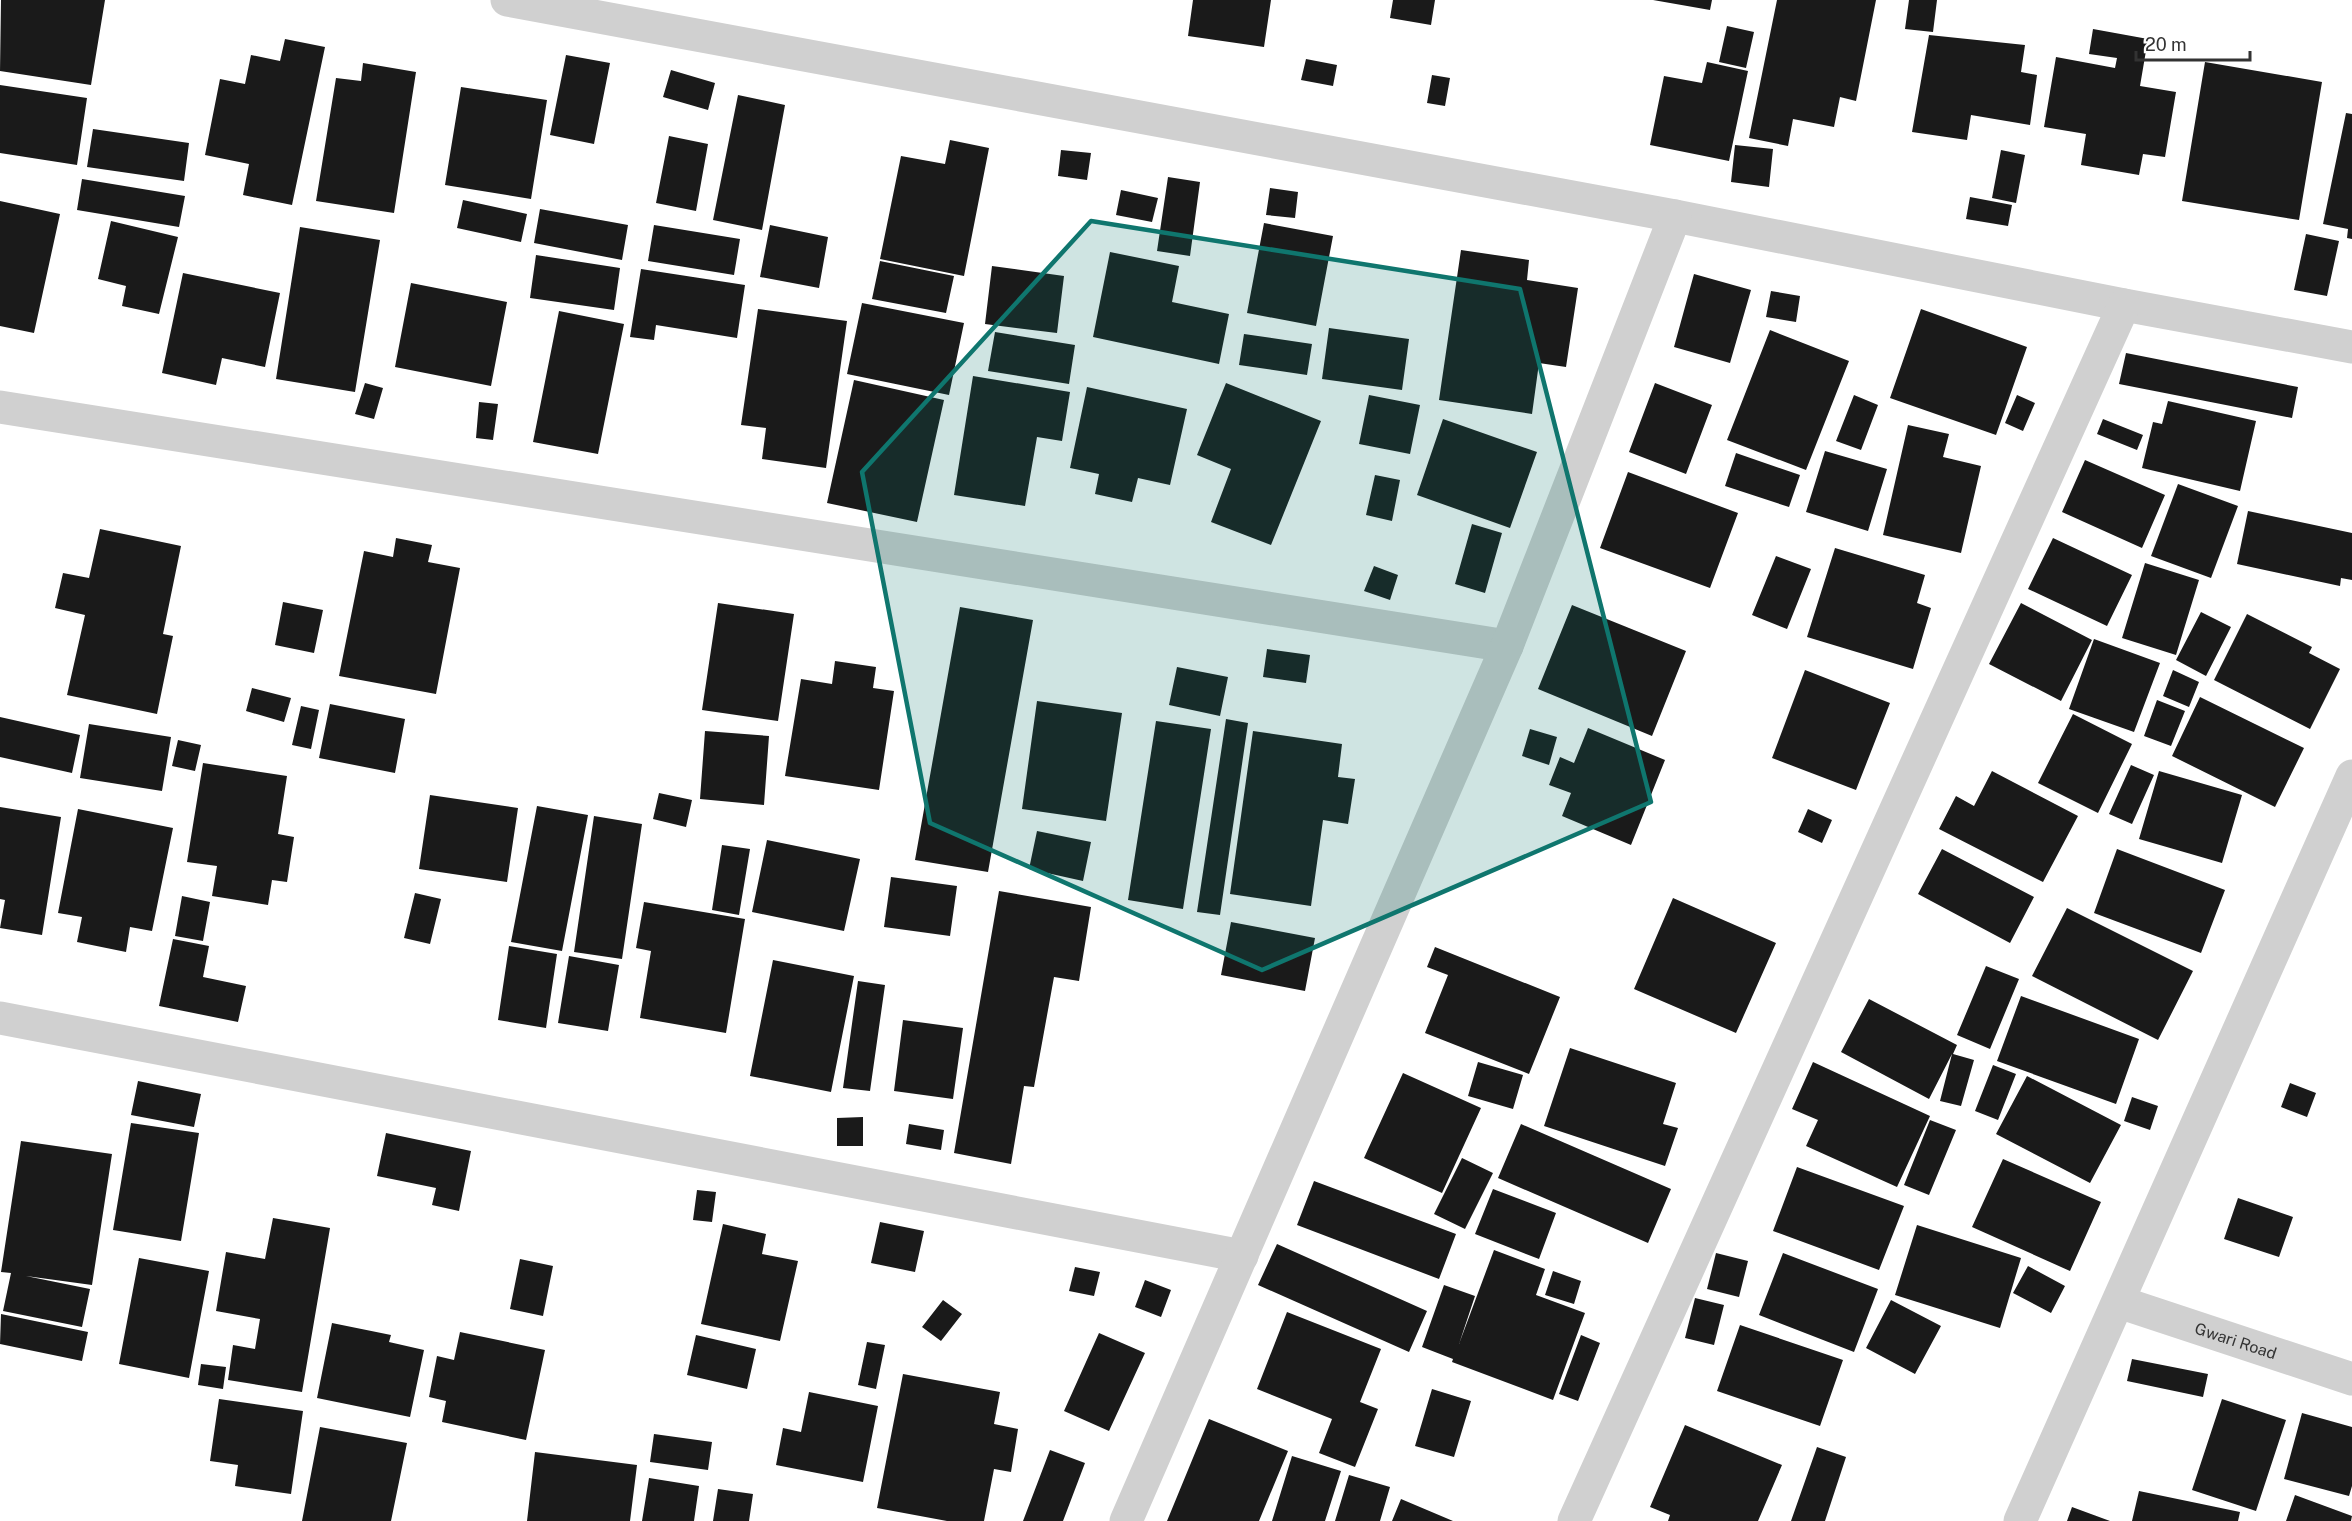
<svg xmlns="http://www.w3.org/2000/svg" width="2352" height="1521" font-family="'Public Sans',sans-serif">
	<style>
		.building { fill: #1a1a1a }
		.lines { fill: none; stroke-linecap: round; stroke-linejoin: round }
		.minor { stroke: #d0d0d0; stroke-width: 33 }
		.marked { fill: #0f766e; fill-opacity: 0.2; stroke: #0f766e; stroke-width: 4.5; stroke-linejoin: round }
		.labels { text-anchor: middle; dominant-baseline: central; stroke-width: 6; stroke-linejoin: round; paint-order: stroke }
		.street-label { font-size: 16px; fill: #333; stroke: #fff }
	</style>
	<rect width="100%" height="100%" fill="#fff"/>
	<path class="building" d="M1,0H105L91,85L0,71Z
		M1193,0H1271L1264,47L1188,36Z
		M1393,0H1435L1431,25L1390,18Z
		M1653,0H1712L1710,10Z
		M1777,0H1876L1856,101L1840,97L1834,127L1793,119L1788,146L1749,138Z
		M1909,0H1937L1933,32L1905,29Z
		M1727,26L1754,32L1746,68L1719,62Z
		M2093,29L2148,39L2140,86L2176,92L2165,157L2143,154L2139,175L2081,165L2086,134L2044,127L2056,57L2115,68L2117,58L2089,54Z
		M1929,35L2025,45L2021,72L2037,75L2030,125L1971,115L1967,140L1912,132Z
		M285,39L325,47L292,205L243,195L249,164L205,155L220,79L245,84L251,55L280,61Z
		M566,55L610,63L594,144L550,135Z
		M1306,59L1337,65L1333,86L1301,80Z
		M1707,62L1748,71L1729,161L1650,145L1664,76L1702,83Z
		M2205,62L2322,82L2299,220L2182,201Z
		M363,63L416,72L394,213L316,201L336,78L361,81Z
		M671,70L715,83L708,110L663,97Z
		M1432,75L1450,78L1445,106L1427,103Z
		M0,85L87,98L77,165L0,153Z
		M461,87L547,100L531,199L445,185Z
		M738,95L785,105L762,230L713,220Z
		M2346,113L2352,114V239L2347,238L2348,229L2323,224Z
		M93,129L189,143L184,181L87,167Z
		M669,136L708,144L696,211L656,203Z
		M950,140L989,148L964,276L880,259L901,156L945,164Z
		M1735,145L1773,149L1769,187L1731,182Z
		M1061,150L1091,153L1087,180L1058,176Z
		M2001,150L2025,155L2016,203L1992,198Z
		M1168,177L1200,182L1190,256L1157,251Z
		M82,179L185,196L179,227L77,210Z
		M1270,188L1298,192L1295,218L1266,215Z
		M1121,190L1158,198L1152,222L1116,215Z
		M1970,197L2012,205L2008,226L1966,219Z
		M463,200L527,214L521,242L457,228Z
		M0,201L60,214L34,333L0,326Z
		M540,209L628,225L622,260L534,243Z
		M111,221L178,237L159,314L122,306L126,286L98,279Z
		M1264,223L1333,236L1316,326L1247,313Z
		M654,225L740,239L734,275L648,261Z
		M770,225L828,237L819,288L760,277Z
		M300,227L380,240L355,392L276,379Z
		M2306,234L2339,241L2327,296L2294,290Z
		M1461,250L1529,260L1527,280L1578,288L1566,367L1539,363L1532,414L1439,400Z
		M1110,252L1179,266L1172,302L1229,314L1219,364L1093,337Z
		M536,255L620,268L614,310L530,298Z
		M880,261L954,276L946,313L872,299Z
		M992,266L1064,276L1057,333L985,324Z
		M641,269L745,285L737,338L656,325L654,340L630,337Z
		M183,273L280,293L265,367L222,358L216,385L162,373Z
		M1694,274L1751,290L1730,363L1674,347Z
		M411,283L507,302L491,386L395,367Z
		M1771,291L1800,296L1796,322L1766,317Z
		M862,303L964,323L949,395L847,374Z
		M758,309L847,321L826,468L762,459L766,428L741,425Z
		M1921,309L2027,347L1996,435L1890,398Z
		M559,311L624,324L598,454L533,442Z
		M1329,328L1409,339L1402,390L1322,379Z
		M1770,330L1849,361L1806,470L1727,440Z
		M995,332L1075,345L1069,384L988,371Z
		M1244,334L1312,344L1307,375L1239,365Z
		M2126,353L2298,387L2292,418L2119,384Z
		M973,376L1070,392L1062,441L1037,437L1025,506L954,495Z
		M854,380L944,400L917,522L827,503Z
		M365,383L383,388L374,419L355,414Z
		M1226,383L1321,421L1271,545L1211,522L1231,469L1197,455Z
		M1655,383L1712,405L1686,474L1629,452Z
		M1087,387L1187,409L1170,485L1138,478L1132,502L1095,494L1099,474L1070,468Z
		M1369,395L1420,405L1410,454L1359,444Z
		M1854,395L1878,405L1861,450L1836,441Z
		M2017,395L2035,403L2023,431L2005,423Z
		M2168,401L2256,421L2240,491L2142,468L2153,422L2162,424Z
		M479,402L498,404L493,440L476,438Z
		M1443,419L1537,452L1510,528L1417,495Z
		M2103,419L2143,435L2137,450L2097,434Z
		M1908,425L1949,434L1943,457L1981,466L1961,553L1883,535Z
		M1825,451L1887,469L1868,531L1806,512Z
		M1736,453L1800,475L1789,507L1725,486Z
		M2085,460L2165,495L2142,548L2062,512Z
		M1628,472L1738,513L1710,588L1600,548Z
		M1375,475L1400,480L1392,521L1366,515Z
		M2178,484L2238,506L2211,578L2151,556Z
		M2248,511L2352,533V580L2341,578L2340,586L2237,564Z
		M1472,524L1502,533L1485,593L1455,584Z
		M100,529L181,546L163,634L173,636L157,714L67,695L85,615L55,608L63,573L89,578Z
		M396,538L432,545L428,562L460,568L436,694L339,676L364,551L393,557Z
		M2053,538L2132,575L2107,626L2028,589Z
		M1835,548L1925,575L1917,603L1931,608L1913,669L1807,637Z
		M1776,556L1811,569L1787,629L1752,615Z
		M2145,563L2199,580L2176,655L2122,638Z
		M1374,566L1398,575L1390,600L1364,591Z
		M283,602L323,610L314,653L275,645Z
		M718,603L794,614L778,721L702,710Z
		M2021,603L2092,640L2061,701L1989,664Z
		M1572,605L1686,651L1652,736L1538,689Z
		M960,607L1033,620L988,872L915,860Z
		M2201,612L2231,627L2206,676L2176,660Z
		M2247,614L2312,647L2309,653L2340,669L2310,729L2214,680Z
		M2094,639L2160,663L2134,732L2069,709Z
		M1267,649L1310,655L1306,683L1263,677Z
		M835,661L876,667L873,688L894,691L879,790L785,776L801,679L832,684Z
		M1177,667L1228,677L1220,716L1169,705Z
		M1805,670L1890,703L1856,790L1772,758Z
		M2173,670L2199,682L2189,707L2163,696Z
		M252,688L291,698L284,722L246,711Z
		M2200,697L2304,748L2275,807L2172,756Z
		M2157,700L2185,711L2171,746L2144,736Z
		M1037,701L1122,713L1106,821L1022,809Z
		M330,704L405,719L395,773L319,758Z
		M301,706L319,710L311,749L292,745Z
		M2073,714L2132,744L2098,813L2038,783Z
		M0,717L80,735L72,773L0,757Z
		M1226,719L1248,723L1220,915L1197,912Z
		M1156,721L1211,729L1183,909L1128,900Z
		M89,724L171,737L162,791L80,778Z
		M1588,728L1665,760L1631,845L1562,816L1571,793L1549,785L1560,757L1574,763Z
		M1530,729L1557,737L1549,765L1522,756Z
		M705,731L769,736L764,805L700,799Z
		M1253,731L1342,744L1338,777L1355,779L1348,824L1323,820L1311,906L1230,894Z
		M178,740L201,745L195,771L172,766Z
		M203,763L287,776L278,834L294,837L287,882L272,880L268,905L212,896L217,866L187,862Z
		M2131,765L2154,775L2132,824L2109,814Z
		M1992,771L2078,816L2043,882L1939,829L1956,796L1974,806Z
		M2159,771L2242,795L2222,863L2139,839Z
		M659,793L692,800L686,827L653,819Z
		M430,795L518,808L507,882L419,869Z
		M537,806L588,815L562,951L511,942Z
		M0,807L61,817L42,935L0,928L5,900L0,899Z
		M78,809L173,828L152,931L130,927L126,952L77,942L82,917L58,913Z
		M1808,809L1832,820L1822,843L1798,832Z
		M594,816L642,824L622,959L574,952Z
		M1037,831L1091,842L1083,881L1029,869Z
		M767,840L860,859L844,931L752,912Z
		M722,845L750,849L739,915L712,910Z
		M1942,849L2034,897L2010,943L1918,894Z
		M2117,849L2225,890L2201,953L2094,913Z
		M891,877L957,886L950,936L884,927Z
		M999,891L1091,907L1079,981L1054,977L1034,1087L1024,1086L1011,1164L954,1153Z
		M415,893L441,899L430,944L404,938Z
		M182,896L210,902L203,941L175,936Z
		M1673,898L1776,943L1736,1033L1634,989Z
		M644,902L745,919L726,1033L640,1018L651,951L636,948Z
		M2067,908L2193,971L2158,1040L2032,976Z
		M1231,922L1315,938L1305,991L1221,975Z
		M173,939L209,946L203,977L246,986L238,1022L159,1006Z
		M509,946L557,954L546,1028L498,1020Z
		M1435,947L1560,997L1529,1074L1425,1033L1448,975L1427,967Z
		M569,956L619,965L608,1031L558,1023Z
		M773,960L854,976L831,1092L750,1076Z
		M1986,966L2019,979L1990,1049L1957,1035Z
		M858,981L885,985L870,1091L843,1088Z
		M2021,996L2139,1039L2116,1104L1997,1061Z
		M1869,999L1957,1045L1953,1054L1974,1060L1961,1106L1940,1101L1952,1054L1929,1099L1841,1052Z
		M903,1020L963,1028L953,1099L894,1091Z
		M1570,1048L1676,1083L1663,1124L1678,1128L1665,1166L1544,1126Z
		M1478,1062L1523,1075L1513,1109L1468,1096Z
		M1813,1062L1930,1116L1897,1187L1806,1146L1818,1120L1792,1109Z
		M1993,1065L2016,1074L1998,1120L1975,1111Z
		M1403,1073L1481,1108L1442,1193L1364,1158Z
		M2027,1076L2121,1125L2090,1183L1996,1134Z
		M138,1081L201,1094L194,1127L131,1115Z
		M2290,1083L2316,1093L2307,1117L2281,1107Z
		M2132,1097L2158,1106L2150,1130L2124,1121Z
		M863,1117V1146H837V1118Z
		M1930,1120L1956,1130L1929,1195L1904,1185Z
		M131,1123L199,1133L181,1241L113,1230Z
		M909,1124L944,1130L941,1150L906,1144Z
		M1521,1124L1671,1189L1648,1243L1498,1178Z
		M386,1133L471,1151L459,1211L432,1205L436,1188L377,1176Z
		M21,1141L112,1154L92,1285L26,1276L90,1289L82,1327L3,1311L11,1273L1,1272Z
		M1462,1158L1493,1173L1465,1229L1434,1214Z
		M2003,1159L2101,1202L2070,1271L1972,1227Z
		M1797,1167L1904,1206L1879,1270L1773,1231Z
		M1314,1181L1456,1234L1439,1279L1297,1225Z
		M1493,1189L1556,1213L1539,1259L1475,1234Z
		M697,1190L716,1192L712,1222L693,1220Z
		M2238,1198L2293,1217L2279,1257L2224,1239Z
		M273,1218L330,1228L302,1392L228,1380L233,1345L255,1349L260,1319L216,1311L226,1252L265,1259Z
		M880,1222L924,1231L915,1272L871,1263Z
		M723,1224L766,1234L762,1254L798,1261L780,1341L701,1324Z
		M1917,1225L2021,1258L2000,1328L1895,1295Z
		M1277,1244L1427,1311L1409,1352L1258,1285Z
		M1494,1250L1545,1269L1536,1295L1585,1313L1553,1400L1452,1362L1453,1359L1422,1347L1444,1285L1475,1296L1459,1344Z
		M1716,1253L1748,1261L1739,1297L1707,1289Z
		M1783,1253L1878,1289L1854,1352L1759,1315Z
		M139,1258L209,1271L189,1378L119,1364Z
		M520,1259L553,1266L543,1316L510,1309Z
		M2028,1266L2065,1286L2051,1313L2013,1293Z
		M1075,1267L1100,1272L1094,1296L1069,1291Z
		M1553,1271L1581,1281L1574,1304L1545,1295Z
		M1145,1280L1171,1290L1161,1317L1135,1307Z
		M1695,1298L1724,1305L1714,1345L1685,1338Z
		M943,1300L962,1314L941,1341L922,1327Z
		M1891,1300L1941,1326L1915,1374L1866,1348Z
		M1287,1312L1381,1349L1360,1402L1378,1409L1355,1467L1319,1453L1332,1419L1257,1389Z
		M1,1314L88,1332L82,1361L0,1344Z
		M332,1323L391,1335L389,1342L424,1350L410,1417L317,1398Z
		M1740,1325L1843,1360L1820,1426L1717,1391Z
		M460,1332L545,1350L526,1440L442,1422L446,1401L429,1397L437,1356L454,1360Z
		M1099,1333L1145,1353L1109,1431L1064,1411Z
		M696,1335L756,1349L747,1389L687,1375Z
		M1581,1335L1600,1343L1578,1401L1559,1394Z
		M867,1342L885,1345L876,1389L858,1385Z
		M2132,1359L2208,1374L2203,1397L2127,1381Z
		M201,1364L226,1367L223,1389L198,1385Z
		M903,1374L1000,1392L994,1424L1018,1429L1011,1472L994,1469L984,1521H947L877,1508Z
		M1432,1389L1471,1401L1454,1457L1415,1446Z
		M809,1392L878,1406L863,1482L776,1465L783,1428L801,1432Z
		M219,1399L303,1411L291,1494L235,1486L238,1465L210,1461Z
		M2222,1399L2286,1420L2256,1511L2192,1490Z
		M2302,1413L2352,1427V1486L2349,1496L2284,1479Z
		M1209,1419L1288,1451L1259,1521H1167Z
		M1685,1425L1782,1465L1758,1521H1668L1670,1515L1650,1507Z
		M320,1427L407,1443L391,1521H302Z
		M654,1434L712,1442L708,1470L650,1462Z
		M1817,1447L1846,1457L1825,1521H1791Z
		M1050,1450L1085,1463L1063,1521H1023Z
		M535,1452L637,1465L630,1521H527Z
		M1292,1456L1341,1471L1325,1521H1272Z
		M1349,1475L1390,1487L1380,1521H1335Z
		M649,1478L699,1486L694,1521H642Z
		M718,1489L753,1494L749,1521H713Z
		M2139,1491L2240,1512L2238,1521H2132Z
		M2295,1495L2352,1516L2351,1521H2286Z
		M1401,1499L1453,1521H1392Z
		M2072,1507L2110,1521H2067Z"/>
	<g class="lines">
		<g class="minor">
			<path d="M507,0L1675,216L2124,305L2352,347"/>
			<path d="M0,407L1507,646"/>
			<path d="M0,1018L1242,1256"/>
			<path id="s1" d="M2119,1302L2352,1379"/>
			<path d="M1126,1521L1507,646L1675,216"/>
			<path d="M1574,1521L2124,305"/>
			<path d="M2020,1521L2352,776"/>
		</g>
	</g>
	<path class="marked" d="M1091,221L1520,289L1651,802L1262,970L930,823L862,472Z"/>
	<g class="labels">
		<g class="street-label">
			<text stroke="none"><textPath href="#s1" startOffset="123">Gwari Road</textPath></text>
		</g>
	</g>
	<path d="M2136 51v9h114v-9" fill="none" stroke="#333333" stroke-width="3"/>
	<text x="2145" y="51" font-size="18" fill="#333333" stroke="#ffffff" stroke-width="4.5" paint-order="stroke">20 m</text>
</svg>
